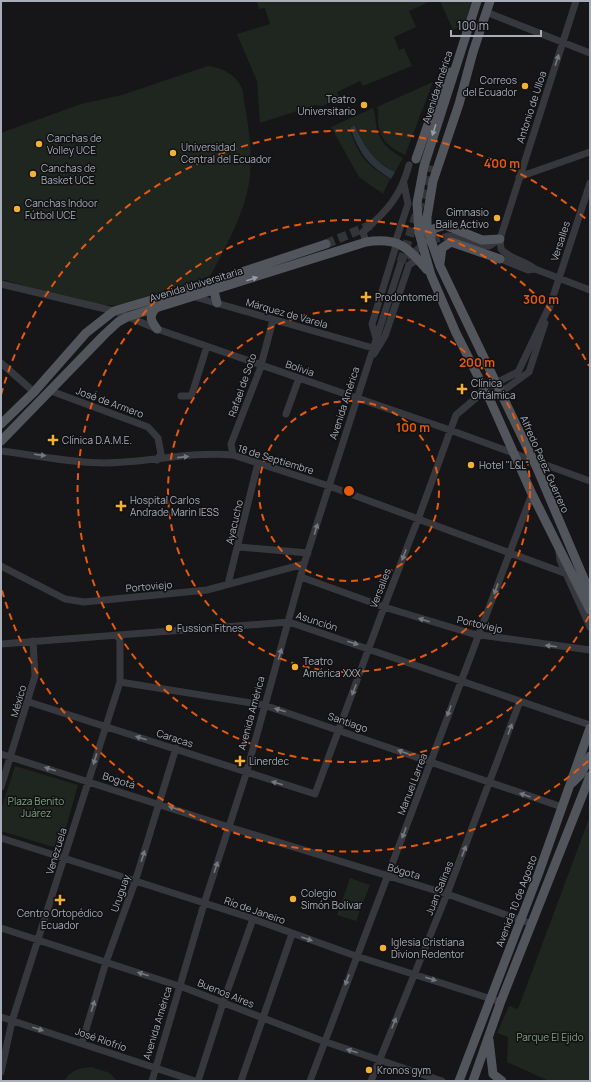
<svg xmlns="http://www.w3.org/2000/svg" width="591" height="1082" font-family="Manrope,sans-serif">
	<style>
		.green { fill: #1e261f }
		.water { fill: #2c353c }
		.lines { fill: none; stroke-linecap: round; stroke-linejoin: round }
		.minor-tunnel { stroke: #333438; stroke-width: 7; stroke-dasharray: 7 3.5; stroke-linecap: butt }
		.major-tunnel { stroke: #333438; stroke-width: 9; stroke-dasharray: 9 4.5; stroke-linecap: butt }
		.minor { stroke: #37383d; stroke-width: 7 }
		.major { stroke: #53555c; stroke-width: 9 }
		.oneway { fill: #757881 }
		.oneway2 { fill: #979ba6 }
		.ring { fill: none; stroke: #e8590c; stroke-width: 2; stroke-dasharray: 7 5 }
		.poi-dot { fill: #f2b134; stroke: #111113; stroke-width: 1.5 }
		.labels { text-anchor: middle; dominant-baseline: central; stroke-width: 3; stroke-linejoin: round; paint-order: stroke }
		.poi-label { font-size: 10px; fill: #a8adb8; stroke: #111113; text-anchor: start }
		.street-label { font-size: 10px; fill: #a8adb8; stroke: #111113 }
		.park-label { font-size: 10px; fill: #7fa381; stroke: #111113 }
		.centre { fill: #e8590c; stroke: #111113; stroke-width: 2 }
		.ring-label { font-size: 12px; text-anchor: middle; font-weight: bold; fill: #e8590c; stroke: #111113; stroke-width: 3; stroke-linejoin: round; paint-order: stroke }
	</style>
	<rect width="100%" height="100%" fill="#161618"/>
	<path class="green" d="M257,1H431L409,11L416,27L394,37L399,50L404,48L412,66L363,86L360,81L337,92L340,98L322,106L315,105L260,123L257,81L237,34L270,24L265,8L259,9Z
		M440,1H472L465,23L453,30Z
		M208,66C221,67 238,76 242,89C244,93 243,97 244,101C249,128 253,156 249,183C244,214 225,249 210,276L119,305C83,308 36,288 1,279V133L81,104L122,95Z
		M433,82L405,155C391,148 379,140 378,122C378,116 379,113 377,107Z
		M373,108C375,114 375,118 376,124C378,141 389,150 403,158L395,172C373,159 364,150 356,125L349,128C360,157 364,163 390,179L383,194L359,177L331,127Z
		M15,766L78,785L60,849L1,831V810Z
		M590,816V1081H549L507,1062L508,1037L497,1033L509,1006L518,1009Z
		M350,878L370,885L356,921L337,915Z
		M91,1067L110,1073L117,1081H64C71,1070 79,1068 91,1067Z"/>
	<path class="water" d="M355,125C364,147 374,162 395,172L391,179C366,163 361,155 350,128Z"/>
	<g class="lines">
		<path class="minor-tunnel" d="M400,265L401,262L427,242L448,236"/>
		<path class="major-tunnel" d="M326,244L371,225
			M401,262L432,166"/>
		<path class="minor" d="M486,12L590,53
			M519,177L590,152
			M448,236L456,237L479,246
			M500,239L501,249C510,259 525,261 535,269L590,290
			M366,242L363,232C387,211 401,196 409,165
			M395,243L408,204L404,184
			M476,245L489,246L500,239L576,1
			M496,257L528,270L535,269
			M1,284L114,311L157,329L450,430L590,481
			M195,297L373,348
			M549,309L590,183
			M376,338L372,324L395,249L399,244
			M374,354L385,336L409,265L415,261L421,262
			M1,363L34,392
			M51,391L148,427L158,438L161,454L157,460
			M181,396H190L192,394L207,346
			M485,397L507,388L529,372L545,323
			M286,414L299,378
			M1,451C35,455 70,463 104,463C147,463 190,451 233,455L329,486L575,577
			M233,455L231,444L260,369L273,320
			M239,547L308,553
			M559,552L560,560L590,627
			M1,566L65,599L84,602L207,590L304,564
			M301,577L384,607L473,634L590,650
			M228,584L258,463
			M1,644L289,622L590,725
			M120,682L264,705L562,807
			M29,702L315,794L384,607L420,514L456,415L476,398L484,389L518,372L550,305
			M1,754L232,828L447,894L532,924
			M1,787L35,676L33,641
			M1,838L248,917L353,955L501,1002
			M1,928L185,988L320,1040L442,1081
			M1,1017L195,1081
			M82,1043L106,962L135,882L176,748
			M1,1072L12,1021L120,682V640L117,636
			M152,1081L204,904L246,774L304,564L400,265
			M198,1081L223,1003L253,919
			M241,1081L292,934
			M310,1081L532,494
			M371,1081L447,894L520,701"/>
		<path class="major" d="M477,1L424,166L417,203L419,233L431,275L456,333L490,400L532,494L590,610
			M490,1L473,52L459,104L433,181L427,217V229L440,266L536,466L590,593
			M416,159L443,81L450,72
			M430,240L433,229L445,225L482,240L500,239
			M440,263L442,248L451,242L500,259
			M216,285L214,291L217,303
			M155,309C148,317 152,322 157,329
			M1,424L34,392L86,333L114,311L218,280L326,244
			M1,441L105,334L118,322L127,317L366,242C398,237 408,247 427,270
			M572,783L581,774L590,756
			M489,1040L493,1074L502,1081
			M459,1081L538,875L590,728
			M473,1081L501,1001L590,776"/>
	</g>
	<defs><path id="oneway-solid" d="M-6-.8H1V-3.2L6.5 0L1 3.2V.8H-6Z"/></defs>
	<g class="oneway">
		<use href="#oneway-solid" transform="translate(557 60) rotate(-72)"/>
		<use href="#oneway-solid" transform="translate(40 455) rotate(7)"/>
		<use href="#oneway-solid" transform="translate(183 457) rotate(-6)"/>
		<use href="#oneway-solid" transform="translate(316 529) rotate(-73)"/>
		<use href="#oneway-solid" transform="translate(404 555) rotate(111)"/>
		<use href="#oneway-solid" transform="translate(496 589) rotate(110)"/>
		<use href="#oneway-solid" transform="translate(424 620) rotate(-163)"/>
		<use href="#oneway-solid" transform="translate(353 643) rotate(18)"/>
		<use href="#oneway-solid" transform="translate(551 646) rotate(-173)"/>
		<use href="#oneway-solid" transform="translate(280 654) rotate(-73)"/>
		<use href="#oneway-solid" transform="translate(354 690) rotate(111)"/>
		<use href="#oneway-solid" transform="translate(280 710) rotate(-162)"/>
		<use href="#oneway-solid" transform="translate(449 711) rotate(110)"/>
		<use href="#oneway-solid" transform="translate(510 729) rotate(-70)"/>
		<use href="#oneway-solid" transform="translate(141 738) rotate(-163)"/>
		<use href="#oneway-solid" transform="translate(403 752) rotate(-160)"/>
		<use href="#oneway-solid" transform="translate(95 759) rotate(107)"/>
		<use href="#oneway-solid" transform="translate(50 769) rotate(-163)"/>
		<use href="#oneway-solid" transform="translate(277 783) rotate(-164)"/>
		<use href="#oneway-solid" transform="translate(525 795) rotate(-161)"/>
		<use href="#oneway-solid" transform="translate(174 808) rotate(-161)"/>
		<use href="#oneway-solid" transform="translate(404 833) rotate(111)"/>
		<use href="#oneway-solid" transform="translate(464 851) rotate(-69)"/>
		<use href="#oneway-solid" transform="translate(143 856) rotate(-73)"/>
		<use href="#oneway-solid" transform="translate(216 867) rotate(-72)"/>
		<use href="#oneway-solid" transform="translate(307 939) rotate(19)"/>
		<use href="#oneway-solid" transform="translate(143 974) rotate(-162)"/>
		<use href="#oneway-solid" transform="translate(431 979) rotate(17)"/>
		<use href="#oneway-solid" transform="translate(347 980) rotate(110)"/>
		<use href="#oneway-solid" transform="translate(93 1006) rotate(-73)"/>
		<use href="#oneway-solid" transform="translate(394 1023) rotate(-68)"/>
		<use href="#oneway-solid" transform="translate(38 1029) rotate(18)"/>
		<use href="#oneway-solid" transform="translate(352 1051) rotate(-162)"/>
	</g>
	<g class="oneway2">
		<use href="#oneway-solid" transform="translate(434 130) rotate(108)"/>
		<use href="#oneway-solid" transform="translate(252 279) rotate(-18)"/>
	</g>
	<g class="ring">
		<circle cx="349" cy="491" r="90"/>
		<circle cx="349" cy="491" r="181"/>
		<path d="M589 616A271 271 0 1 1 589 366"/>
		<path d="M588 761A361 361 0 0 1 1 587M1 395A361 361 0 0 1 588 221"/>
	</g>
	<g class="poi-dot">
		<circle cx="525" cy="86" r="4"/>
		<circle cx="364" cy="105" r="4"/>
		<circle cx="39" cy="144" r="4"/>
		<circle cx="173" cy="153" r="4"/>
		<circle cx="33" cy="174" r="4"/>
		<circle cx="17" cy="209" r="4"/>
		<circle cx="497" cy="218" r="4"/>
		<path d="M364 291h4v4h4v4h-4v4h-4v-4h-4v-4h4z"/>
		<path d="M460 383h4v4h4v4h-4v4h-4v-4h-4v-4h4z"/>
		<path d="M51 434h4v4h4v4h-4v4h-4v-4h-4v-4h4z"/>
		<circle cx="471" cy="465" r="4"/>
		<path d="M119 500h4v4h4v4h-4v4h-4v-4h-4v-4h4z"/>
		<circle cx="169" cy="628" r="4"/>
		<circle cx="295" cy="667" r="4"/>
		<path d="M238 755h4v4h4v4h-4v4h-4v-4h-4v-4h4z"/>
		<circle cx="293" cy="899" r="4"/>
		<path d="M58 894h4v4h4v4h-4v4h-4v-4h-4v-4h4z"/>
		<circle cx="383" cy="948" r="4"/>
		<circle cx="369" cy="1070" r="4"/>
	</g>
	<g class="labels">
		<g class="poi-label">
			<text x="517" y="80" text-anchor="end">Correos<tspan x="517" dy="12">del Ecuador</tspan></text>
			<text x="356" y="99" text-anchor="end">Teatro<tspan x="356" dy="12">Universitario</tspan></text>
			<text x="47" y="138">Canchas de<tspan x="47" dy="12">Volley UCE</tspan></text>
			<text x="181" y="147">Universidad<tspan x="181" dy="12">Central del Ecuador</tspan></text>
			<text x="41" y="168">Canchas de<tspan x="41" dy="12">Basket UCE</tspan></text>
			<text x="25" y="203">Canchas Indoor<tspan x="25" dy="12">Fútbol UCE</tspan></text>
			<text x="489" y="212" text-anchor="end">Gimnasio<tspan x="489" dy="12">Baile Activo</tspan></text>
			<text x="375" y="297">Prodontomed</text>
			<text x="471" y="383">Clínica<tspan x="471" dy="12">Oftálmica</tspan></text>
			<text x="62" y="440">Clínica D.A.M.E.</text>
			<text x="479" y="465">Hotel "L&amp;L"</text>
			<text x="130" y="500">Hospital Carlos<tspan x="130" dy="12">Andrade Marin IESS</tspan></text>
			<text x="177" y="628">Fussion Fitnes</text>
			<text x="303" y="661">Teatro<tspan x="303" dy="12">América XXX</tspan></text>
			<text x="249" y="761">Linerdec</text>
			<text x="301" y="893">Colegio<tspan x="301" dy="12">Simón Bolivar</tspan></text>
			<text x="60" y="913" text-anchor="middle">Centro Ortopédico<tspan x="60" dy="12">Ecuador</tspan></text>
			<text x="391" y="942">Iglesia Cristiana<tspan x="391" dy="12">Divion Redentor</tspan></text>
			<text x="377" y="1070">Kronos gym</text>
		</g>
		<g class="street-label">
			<text transform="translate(437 87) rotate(-72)">Avenida América</text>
			<text transform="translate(531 107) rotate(-72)">Antonio de Ulloa</text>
			<text transform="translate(560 241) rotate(-72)">Versalles</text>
			<text transform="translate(196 284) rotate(-17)">Avenida Universitaria</text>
			<text transform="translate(287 313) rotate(16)">Márquez de Varela</text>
			<text transform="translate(300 368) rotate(19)">Bolivia</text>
			<text transform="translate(242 385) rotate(-71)">Rafael de Soto</text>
			<text transform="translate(110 402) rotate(20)">José de Armero</text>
			<text transform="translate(344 403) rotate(-72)">Avenida América</text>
			<text transform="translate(276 459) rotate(17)">18 de Septiembre</text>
			<text transform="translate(545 464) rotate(66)">Alfredo Perez Guerrero</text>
			<text transform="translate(234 522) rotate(-77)">Ayacucho</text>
			<text transform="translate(149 586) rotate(-5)">Portoviejo</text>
			<text transform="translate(380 588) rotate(-69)">Versalles</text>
			<text transform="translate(317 621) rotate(18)">Asunción</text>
			<text transform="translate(480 624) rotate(13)">Portoviejo</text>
			<text transform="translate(18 701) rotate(-74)">México</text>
			<text transform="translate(251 713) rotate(-75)">Avenida América</text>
			<text transform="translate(348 722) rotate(19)">Santiago</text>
			<text transform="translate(175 738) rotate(18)">Caracas</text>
			<text transform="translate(119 780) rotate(18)">Bogotá</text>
			<text transform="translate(412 784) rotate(-69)">Manuel Larrea</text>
			<text transform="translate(56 851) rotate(-73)">Venezuela</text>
			<text transform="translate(404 871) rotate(16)">Bógota</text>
			<text transform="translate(439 888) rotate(-68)">Juan Salinas</text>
			<text transform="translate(120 893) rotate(-71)">Uruguay</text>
			<text transform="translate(516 901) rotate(-69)">Avenida 10 de Agosto</text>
			<text transform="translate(255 910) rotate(19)">Río de Janeiro</text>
			<text transform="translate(226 993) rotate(22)">Buenos Aires</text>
			<text transform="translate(157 1023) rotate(-73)">Avenida América</text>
			<text transform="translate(101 1039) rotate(19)">José Riofrío</text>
		</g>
		<g class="park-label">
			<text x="36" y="801">Plaza Benito<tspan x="36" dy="12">Juárez</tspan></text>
			<text x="550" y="1037">Parque El Ejido</text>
		</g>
	</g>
	<circle cx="349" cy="491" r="6" class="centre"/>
	<g class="ring-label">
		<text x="502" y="168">400 m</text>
		<text x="541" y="304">300 m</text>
		<text x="477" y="367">200 m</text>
		<text x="413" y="432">100 m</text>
	</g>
	<rect width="591" height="1082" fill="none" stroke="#a8adb8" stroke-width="4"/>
	<path d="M451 30v6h90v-6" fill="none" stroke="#a8adb8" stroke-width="2"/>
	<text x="457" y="30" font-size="12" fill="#a8adb8" stroke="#111113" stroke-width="3" paint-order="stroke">100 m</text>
</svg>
